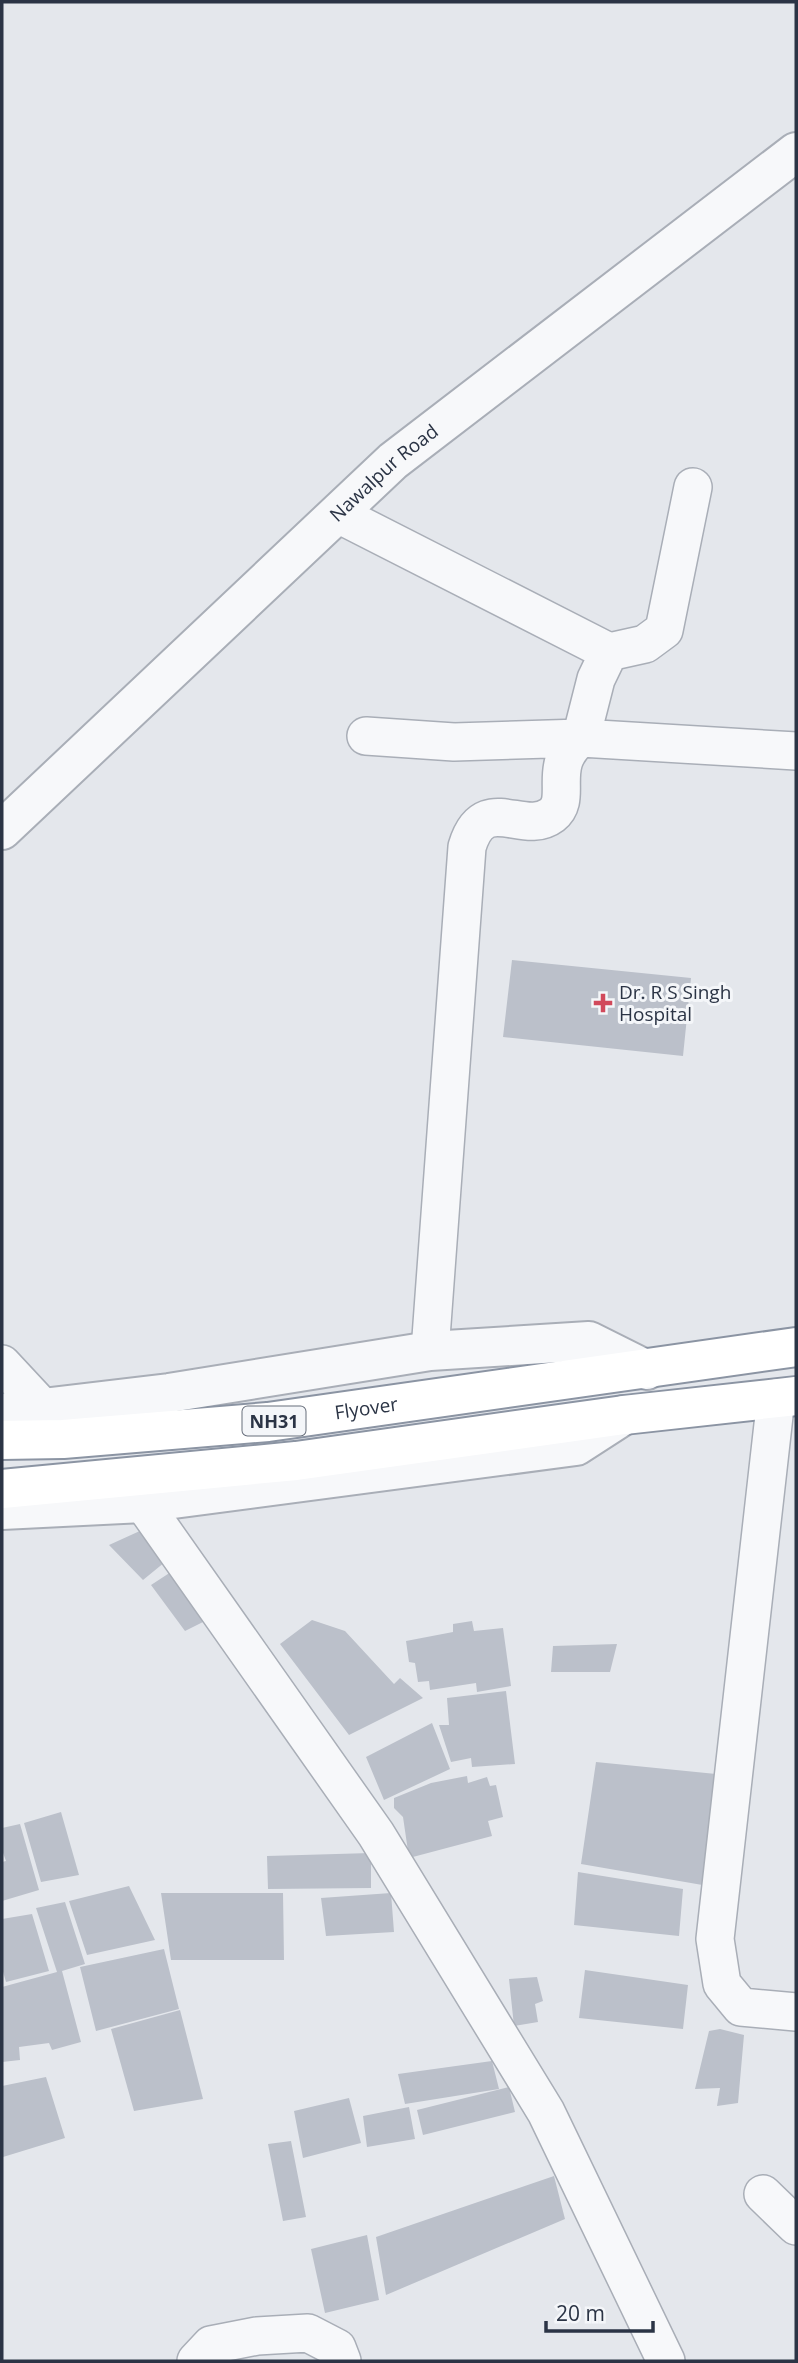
<svg xmlns="http://www.w3.org/2000/svg" width="798" height="2363" font-family="'Open Sans',sans-serif">
	<style>
		.building { fill: #bbc0ca }
		.lines { fill: none; stroke-linecap: round; stroke-linejoin: round }
		.minor-casing { stroke: #a9aeb7; stroke-width: 40 }
		.tertiary-casing { stroke: #a9aeb7; stroke-width: 42 }
		.trunk-casing { stroke: #8b94a3; stroke-width: 42 }
		.minor { stroke: #f7f8fa; stroke-width: 37 }
		.tertiary { stroke: #f7f8fa; stroke-width: 38 }
		.trunk { stroke: #fff; stroke-width: 38 }
		.poi-dot { fill: #d1495b; stroke: #f4f6f9; stroke-width: 2.5 }
		.labels { text-anchor: middle; dominant-baseline: central; stroke-width: 6; stroke-linejoin: round; paint-order: stroke }
		.shield { fill: #f4f6f9; stroke: #676e7b; stroke-width: 2 }
		.shield-label { font-size: 18px; font-weight: bold; fill: #2b3445 }
		.street-label { font-size: 19px; fill: #2b3445; stroke: #f4f6f9 }
		.poi-label { font-size: 19px; fill: #2b3445; stroke: #f4f6f9; text-anchor: start }
	</style>
	<rect width="100%" height="100%" fill="#e4e7ec"/>
	<path class="building" d="M512,960L691,978L683,1056L503,1037Z
		M142,1530L165,1562L143,1580L109,1545Z
		M174,1570L207,1620L185,1631L151,1585Z
		M312,1620L345,1631L394,1684L400,1678L423,1698L349,1735L280,1644Z
		M472,1621L474,1631L503,1628L511,1686L477,1692L476,1683L430,1690L429,1681L418,1682L415,1663L409,1662L406,1641L453,1632V1624Z
		M617,1644L610,1672H551L553,1646Z
		M506,1691L515,1764L472,1767L471,1758L451,1762L439,1725H449L447,1698Z
		M432,1723L450,1769L384,1800L366,1757Z
		M596,1762L726,1775L714,1887L581,1864Z
		M467,1776L468,1783L487,1777L490,1786L496,1785L503,1817L488,1821L492,1836L409,1858L403,1817L394,1808V1798L431,1783Z
		M61,1812L79,1875L41,1882L24,1823Z
		M20,1824L39,1890L2,1901V1862L6,1861L2,1850V1828Z
		M371,1853V1888L268,1889L267,1856Z
		M578,1872L683,1889L679,1936L574,1925Z
		M129,1886L155,1940L87,1955L69,1901Z
		M161,1893H283L284,1960H171Z
		M391,1893L394,1932L326,1936L321,1898Z
		M65,1902L85,1964L62,1971L81,2042L52,2050L49,2043L19,2047L20,2060L2,2062V1987L57,1972L36,1908Z
		M32,1914L49,1971L6,1982L2,1968V1919Z
		M164,1949L179,2009L96,2031L80,1967Z
		M585,1970L688,1985L683,2029L579,2018Z
		M537,1977L543,2001L535,2004L538,2022L514,2026L509,1979Z
		M180,2010L203,2099L134,2111L111,2029Z
		M720,2029L744,2035L738,2103L717,2106L720,2088L695,2089L709,2031Z
		M492,2061L499,2089L405,2104L398,2074Z
		M46,2077L65,2138L3,2157L2,2086Z
		M509,2087L515,2112L423,2135L417,2110Z
		M349,2098L361,2143L303,2158L294,2111Z
		M409,2107L415,2139L367,2147L363,2116Z
		M291,2141L306,2217L283,2221L268,2144Z
		M554,2176L565,2219L386,2295L376,2237Z
		M367,2235L379,2300L325,2313L311,2249Z"/>
	<g class="lines">
		<defs>
			<path id="minor" d="M338,514L609,652
				M366,736L454,742L581,738L596,679L609,652L645,644L664,630L693,487
				M430,1351L467,847C484,790 523,837 552,815C574,798 545,766 581,738L796,751
				M2,1364L43,1408
				M776,1398L715,1939L722,1984L741,2007L796,2012
				M143,1503L376,1834L546,2112L666,2361
				M763,2194L796,2226
				M196,2361L211,2345L257,2336L308,2333L337,2348L342,2361"/>
			<g id="tertiary">
				<path id="s1" d="M2,830L393,461L796,152"/>
				<path d="M2,1413L169,1393L430,1351L589,1341L647,1370"/>
				<path d="M2,1510L143,1503L576,1446L624,1415"/>
			</g>
			<g id="trunk">
				<path id="s2" d="M2,1440L63,1439L268,1422L796,1347"/>
				<path d="M2,1489L296,1461L624,1415L796,1396"/>
			</g>
		</defs>
		<use href="#minor" class="minor-casing"/>
		<use href="#tertiary" class="tertiary-casing"/>
		<use href="#trunk" class="trunk-casing"/>
		<use href="#minor" class="minor"/>
		<use href="#tertiary" class="tertiary"/>
		<use href="#trunk" class="trunk"/>
	</g>
	<path class="poi-dot" d="M599.5 992.5h7v7h7v7h-7v7h-7v-7h-7v-7h7z"/>
	<g class="labels">
		<rect class="shield" x="242.5" y="1406.5" width="63" height="29" rx="5"/>
		<g class="shield-label">
			<text x="274" y="1421">NH31</text>
		</g>
		<g class="street-label">
			<text stroke="none"><textPath href="#s1" startOffset="523">Nawalpur Road</textPath></text>
			<text stroke="none"><textPath href="#s2" startOffset="366">Flyover</textPath></text>
		</g>
		<g class="poi-label">
			<text x="619" y="992">Dr. R S Singh<tspan x="619" dy="22">Hospital</tspan></text>
		</g>
	</g>
	<rect width="798" height="2363" fill="none" stroke="#2b3445" stroke-width="7"/>
	<path d="M546 2321v10h107v-10" fill="none" stroke="#2b3445" stroke-width="3.5"/>
	<text x="556" y="2321" font-size="21" fill="#2b3445" stroke="#f4f6f9" stroke-width="5" paint-order="stroke">20 m</text>
</svg>
